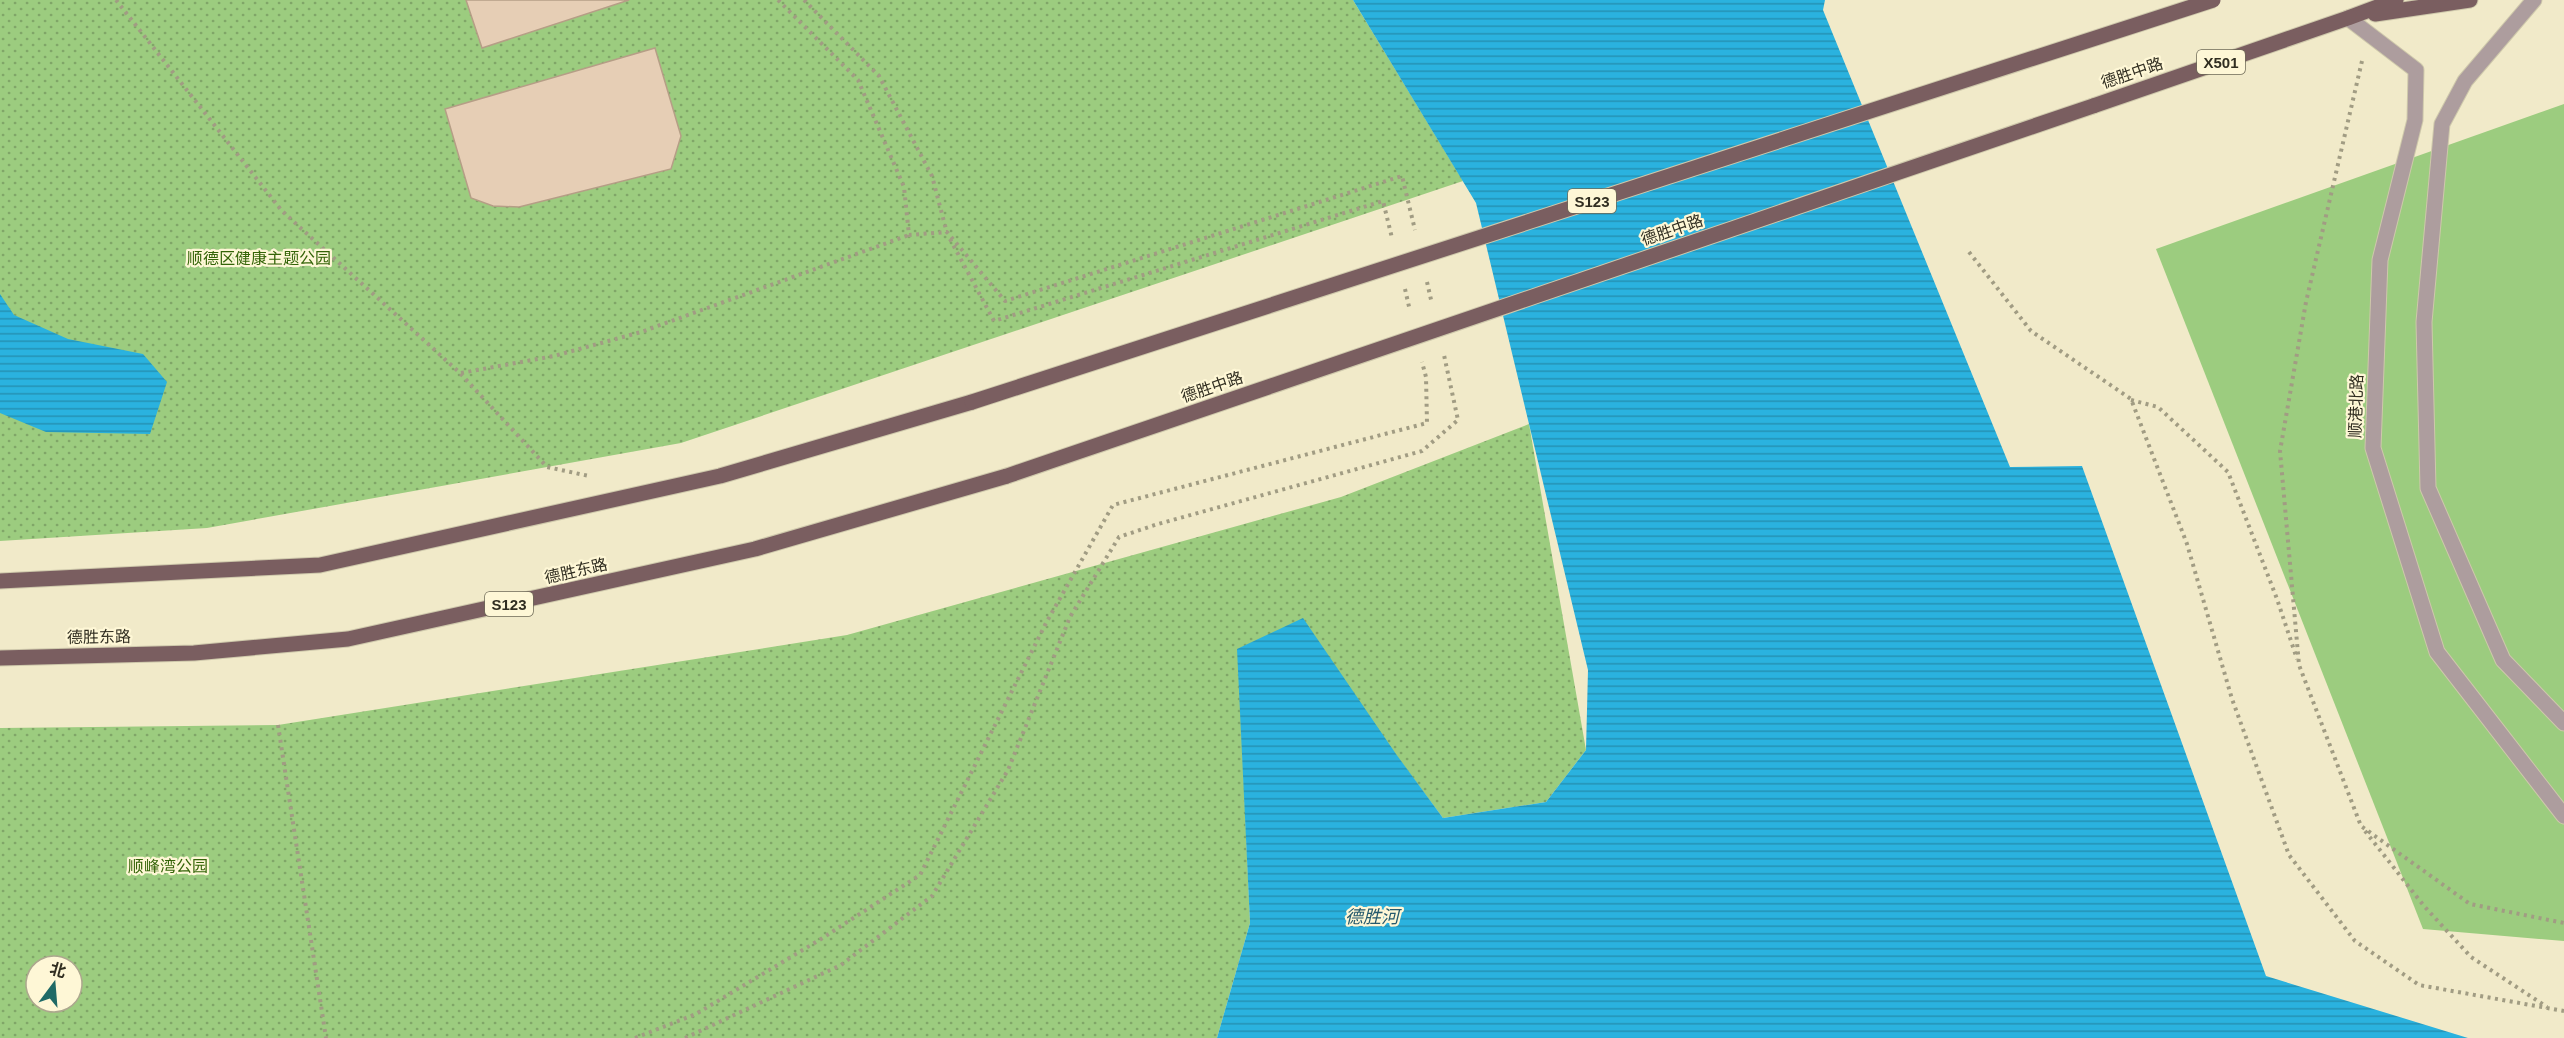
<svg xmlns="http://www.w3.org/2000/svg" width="2564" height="1038" font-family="Helvetica,'Noto Sans SC',sans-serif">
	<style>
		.grass { fill: #9ccc7f }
		.park { fill: url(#park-dots); fill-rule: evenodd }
		.water { fill: url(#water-rules) }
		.building { fill: #e6ceb5; stroke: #b59e86; stroke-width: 1.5 }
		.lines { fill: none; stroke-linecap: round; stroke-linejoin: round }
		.service-casing { stroke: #cec8ab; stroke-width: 17 }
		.primary-casing { stroke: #cec8ab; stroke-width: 17 }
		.path { stroke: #a19c83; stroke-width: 4; stroke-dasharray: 3 4.5; stroke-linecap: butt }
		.service { stroke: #ad9d9e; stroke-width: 15 }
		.primary { stroke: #7a5e60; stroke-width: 15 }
		.primary-bridge-casing { stroke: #cec8ab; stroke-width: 17; stroke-linecap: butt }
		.primary-bridge { stroke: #7a5e60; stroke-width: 15 }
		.labels { text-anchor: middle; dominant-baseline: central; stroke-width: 4.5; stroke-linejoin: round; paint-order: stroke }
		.shield { fill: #fef7d6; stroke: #6e6a57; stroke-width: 1.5 }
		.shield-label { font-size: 15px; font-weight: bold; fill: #312e21 }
		.street-label { font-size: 16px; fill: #312e21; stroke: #fef7d6 }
		.park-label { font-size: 16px; fill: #346408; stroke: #fef7d6 }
		.water-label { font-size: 18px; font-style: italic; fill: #26596d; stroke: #fef7d6 }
	</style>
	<defs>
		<pattern id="park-dots" width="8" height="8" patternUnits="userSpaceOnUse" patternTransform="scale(1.5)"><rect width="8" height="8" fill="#9ccc7f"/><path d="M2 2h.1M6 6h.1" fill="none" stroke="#80a668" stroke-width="1.8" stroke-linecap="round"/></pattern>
		<pattern id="water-rules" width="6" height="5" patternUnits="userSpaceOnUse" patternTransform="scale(1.5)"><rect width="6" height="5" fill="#2ab2df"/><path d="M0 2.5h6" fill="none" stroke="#2591b4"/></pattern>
	</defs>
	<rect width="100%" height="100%" fill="#f1eac9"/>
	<path class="grass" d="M2564,104V941L2423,929L2156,249Z"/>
	<path class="park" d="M0,0H1353L1463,181L681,443L207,528L0,541Z
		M1529,424L1586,750L1546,802L1443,818L1396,755L1238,649L1250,923L1217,1038H0V728L278,725L847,635L1341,497ZM36,966H72V1002H36Z"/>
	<path class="water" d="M1353,0H1825L1823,10L2010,467L2082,466L2266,976L2468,1038H1217L1250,923L1237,649L1303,618L1396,754L1443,818L1546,802L1586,750L1588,670L1476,203Z
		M0,294L14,315L68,339L143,354L167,382L150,434L46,432L0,413Z"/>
	<path class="building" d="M466,0H629L482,48Z
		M655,48L681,136L671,169L519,207L493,206L471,198L445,109Z"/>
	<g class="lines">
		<defs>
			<path id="service" d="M2534,0L2465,81L2442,124L2424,322L2428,488L2503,660L2564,723
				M2348,18L2416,70L2415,120L2380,260L2373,448L2437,652L2564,816"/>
			<path id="primary" d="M2375,14L2470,0
				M2093,106L2348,18L2396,0
				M0,581L320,565L720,476L972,402
				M0,658L194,653L348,639L755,549L1007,476"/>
		</defs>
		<use href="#service" class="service-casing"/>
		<use href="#primary" class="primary-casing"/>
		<path class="path" d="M116,0L282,211L460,373L547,467L589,476
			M778,0L858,80L904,187L909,235L947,232L1005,301L1402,176L1415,230
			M804,0L879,76L932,176L947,233
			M2362,61L2306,302L2280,451L2299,665L2361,826L2470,904L2564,923
			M950,239L994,321L1383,201L1392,238
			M1969,252L2031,331L2131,399L2187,544L2232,699L2289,855L2355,941L2419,985L2564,1011
			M1427,282L1432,304
			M1405,289L1410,311
			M461,373L554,356L641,332L909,235
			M2131,400L2158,407L2228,472L2277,599L2297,659
			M278,725L326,1038
			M2365,831L2424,906L2471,957L2547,1007
			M635,1038L696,1014L821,939L920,875L1046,623L1113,505L1427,423L1426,377L1422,362
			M685,1038L841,965L932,896L1008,770L1070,617L1119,537L1158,524L1422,451L1458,420L1444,355"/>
		<use href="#service" class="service"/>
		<use href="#primary" class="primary"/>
		<defs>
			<path id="primary-bridge" d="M972,402L2213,0
				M1007,476L2093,106"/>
		</defs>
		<use href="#primary-bridge" class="primary-bridge-casing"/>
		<use href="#primary-bridge" class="primary-bridge"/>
	</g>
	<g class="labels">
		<g class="shield">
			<rect x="2197" y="50" width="48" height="24" rx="4.5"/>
			<rect x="1568" y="189" width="48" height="24" rx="4.5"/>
			<rect x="485" y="592" width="48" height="24" rx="4.5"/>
		</g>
		<g class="shield-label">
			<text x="2221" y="62">X501</text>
			<text x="1592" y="201">S123</text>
			<text x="509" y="604">S123</text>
		</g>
		<g class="street-label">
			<text transform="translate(2132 73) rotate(-19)">德胜中路</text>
			<text transform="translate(1672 230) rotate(-19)">德胜中路</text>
			<text transform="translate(1212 387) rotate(-19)">德胜中路</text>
			<text transform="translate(2356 406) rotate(-88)">顺港北路</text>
			<text transform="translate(576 571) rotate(-13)">德胜东路</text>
			<text transform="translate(99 637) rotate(-1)">德胜东路</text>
		</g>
		<g class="park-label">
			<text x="259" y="258">顺德区健康主题公园</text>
			<text x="168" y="866">顺峰湾公园</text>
		</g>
		<g class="water-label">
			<text x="1372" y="917">德胜河</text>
		</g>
	</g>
	<g transform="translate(54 984) rotate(16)"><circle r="28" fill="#fef7d6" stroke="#aca78e" stroke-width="1.5"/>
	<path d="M0-4.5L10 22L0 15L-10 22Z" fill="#1f6a66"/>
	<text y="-9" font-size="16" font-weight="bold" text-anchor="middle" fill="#312e21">北</text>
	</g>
</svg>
